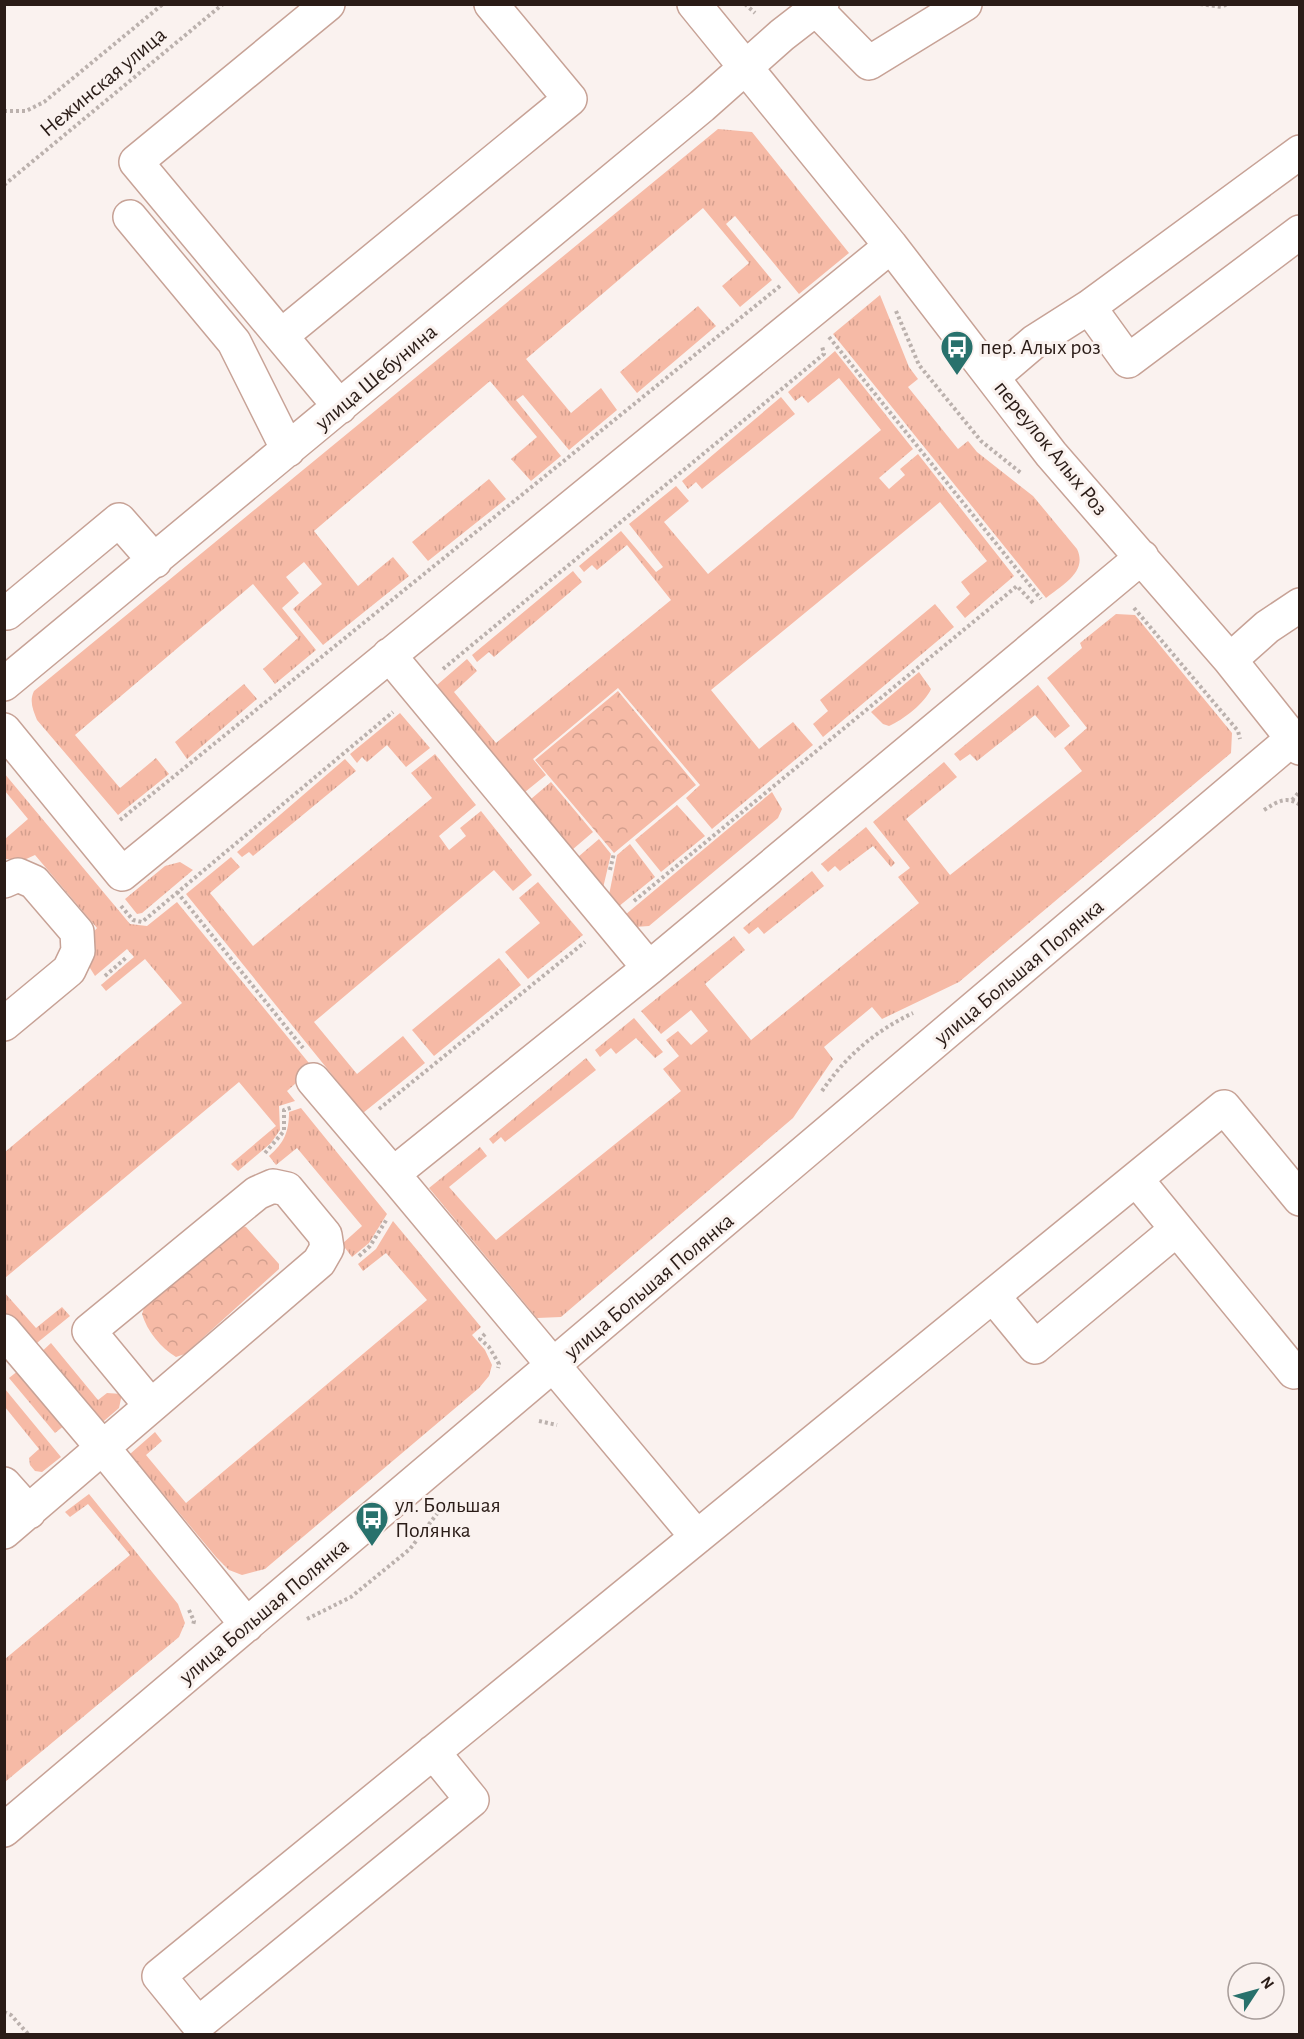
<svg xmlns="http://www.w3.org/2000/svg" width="1304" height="2039" font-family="'Alegreya Sans',sans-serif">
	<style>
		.grass { fill: url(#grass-tufts) }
		.park { fill: url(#park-crowns) }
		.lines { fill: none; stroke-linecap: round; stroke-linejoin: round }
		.minor-casing { stroke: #c7a296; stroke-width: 36 }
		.path { stroke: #bbb1ad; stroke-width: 4; stroke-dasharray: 3 3; stroke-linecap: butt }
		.minor { stroke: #fff; stroke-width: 33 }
		.labels { text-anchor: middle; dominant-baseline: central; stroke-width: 6; stroke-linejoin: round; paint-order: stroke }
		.street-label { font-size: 22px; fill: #2a1c17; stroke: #faf2ef }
		.poi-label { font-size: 22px; fill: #2a1c17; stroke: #faf2ef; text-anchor: start }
	</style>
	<defs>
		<pattern id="grass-tufts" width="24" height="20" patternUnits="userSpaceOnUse" patternTransform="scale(1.5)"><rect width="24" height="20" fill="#f6baa6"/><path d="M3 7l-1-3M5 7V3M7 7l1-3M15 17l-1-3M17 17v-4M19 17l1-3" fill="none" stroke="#d39f8e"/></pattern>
		<pattern id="park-crowns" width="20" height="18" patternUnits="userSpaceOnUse" patternTransform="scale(1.5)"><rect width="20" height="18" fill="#f6baa6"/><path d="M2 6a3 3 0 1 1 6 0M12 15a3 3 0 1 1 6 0" fill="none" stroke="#d39f8e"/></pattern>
	</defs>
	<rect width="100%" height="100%" fill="#faf2ef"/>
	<path class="grass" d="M718,129L752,132L849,253L799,294L735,216L726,224L772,280L740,307L722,286L749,263L703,208L526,359L571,413L601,388L617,410L569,450L523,395L516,400L561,456L531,481L511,459L537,437L490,381L314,531L358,586L393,557L409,576L323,645L293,609L322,584L304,562L286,577L299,593L282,608L316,650L275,684L263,669L298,638L253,584L75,735L120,788L156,758L169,774L118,815L37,720C33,710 29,701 34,691Z
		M880,295L909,367L918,379L908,387L958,449L968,441L977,452L1033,496L1077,549C1088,572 1062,585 1046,598L833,334Z
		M698,306L716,326L637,393L620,372Z
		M835,351L913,449L879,478L889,489L905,475L900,469L918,454L1014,576L965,618L956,607L970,594L961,582L987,561L940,502L711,690L759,749L793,722L813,745L712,829L686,798L700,785L618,688L533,759L546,775L525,792L437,685L467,659L477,671L454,692L496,743L671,600L627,545L597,570L592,565L584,572L579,566L621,531L656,572L663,567L629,524L676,486L689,501L664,522L708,574L881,430L839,378L808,403L802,396L795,401L788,392Z
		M781,397L795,414L702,489L696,482L688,489L682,481Z
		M489,479L506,499L428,561L412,542Z
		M573,571L582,582L494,657L489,652L477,662L472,655Z
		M935,604L954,627L823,737L813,724L828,711L820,700Z
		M1116,614L1135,615L1232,733L1231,753L959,982L882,1019L872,1007L824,1047L833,1059L793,1118L561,1317L537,1318L429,1188L480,1147L487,1156L449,1187L496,1240L681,1091L663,1069L679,1056L666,1040L678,1031L691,1045L708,1031L691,1010L661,1034L641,1011L734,936L745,950L705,984L751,1040L919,903L898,877L910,868L873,822L944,762L957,777L906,819L950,875L1082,771L1064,748L1087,728L1047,678L1082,648L1080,643Z
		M919,672L931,689C925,703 903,720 889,726L883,724L871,712Z
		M244,684L257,699L187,759L175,742Z
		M1038,685L1070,726L1055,738L1035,715L977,761L970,754L960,761L954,754Z
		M400,713L430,748L406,767L387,745L367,762L362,757L357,763L350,754Z
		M435,754L476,805L439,836L449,850L466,836L460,828L481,811L532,875L513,891L494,870L314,1022L357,1074L403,1036L425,1063L363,1113L186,894L231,857L240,867L210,893L253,946L432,798L411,773Z
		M345,759L356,771L253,856L249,852L242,857L237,852Z
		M4,773L130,924L147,926L177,902L313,1068L287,1091L295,1101L279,1106L280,1130L271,1143L238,1171L231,1164L276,1126L239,1082L5,1278V1152L182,1003L145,959L106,991L101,985L134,957L127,949L95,976L85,960L88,938L97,928L35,855L24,860L5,859V839L28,819L5,791Z
		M551,782L593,832L572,850L531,799Z
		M772,792L782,809L778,818L649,926L635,927L625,915Z
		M677,805L705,836L661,872L635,840Z
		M866,827L895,863L891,867L873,846L840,871L835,866L828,872L821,864Z
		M599,839L611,854L603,888L578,857Z
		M630,844L655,877L618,907L609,895L617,855Z
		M180,862L193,870L142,913L137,914L125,899L165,866Z
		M812,871L824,886L764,934L758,927L749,934L743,928Z
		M538,882L583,935L528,979L505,952L540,923L519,898Z
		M499,958L521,985L434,1056L412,1030Z
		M634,1018L663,1052L655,1058L636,1038L616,1054L611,1048L600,1057L595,1050Z
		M586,1058L596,1070L505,1142L501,1137L493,1144L489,1139Z
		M301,1108L387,1214L369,1243L352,1257L342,1244L362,1226L297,1148L276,1165L269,1156C284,1143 289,1132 289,1112Z
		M393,1221L481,1327L472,1335L485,1350L492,1365L489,1376L479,1388L265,1569L242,1575L229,1570L216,1557L130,1454L155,1432L162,1441L146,1455L186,1503L427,1300L386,1253L363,1271L358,1264L376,1249Z
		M4,1292L36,1328L62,1307L70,1316L32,1347L5,1314Z
		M51,1343L98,1400L107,1393L122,1394L119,1408L97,1427L38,1355Z
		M19,1370L65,1425L55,1433L9,1378Z
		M5,1389L61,1457L42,1472L35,1471L30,1465L29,1458L39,1449L5,1407Z
		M89,1494L178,1604L185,1623L179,1637L5,1782V1659L130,1555L88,1504L70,1517L65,1512Z"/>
	<path class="park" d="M618,691L696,785L614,853L535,760Z
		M240,1225L246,1227L279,1264V1269L185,1354L176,1357C161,1348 147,1331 142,1314L145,1305Z"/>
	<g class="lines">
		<defs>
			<path id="minor" d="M328,4L136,162L340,407
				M694,4L891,246L1051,454L1230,660L1300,748
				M811,4L869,63L965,4
				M130,217L234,342L288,450
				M1089,307L1128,361L1300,232
				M281,336L570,99L491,4
				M994,376L1034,342L1089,307L1300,152
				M4,610L7,613L119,520L155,561
				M389,655L649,968
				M1230,660L1267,627L1300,605
				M4,684L702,106L782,35L822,4
				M4,730L122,874L891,246
				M4,881L18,875L34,882L77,932L78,951L69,970L4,1024
				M313,1080L393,1174
				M1136,1179L1294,1372L1300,1367
				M993,1296L1035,1347L1177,1229
				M4,1331L103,1448L247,1625
				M4,1484L29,1512
				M4,1532L319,1262L327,1248L325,1235L287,1189L273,1186L257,1193L89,1331L151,1406
				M697,1537L393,1174L649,968L1142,557
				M433,1752L472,1800L198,2024L159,1976C514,1686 869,1397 1224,1107L1300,1199
				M4,1830L1291,740"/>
		</defs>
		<use href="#minor" class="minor-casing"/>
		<path class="path" d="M745,4L755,13
			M1200,4L1222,7L1227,4
			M4,111H26L44,102L163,4
			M4,185L223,4
			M896,311L919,365L981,441L1021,473
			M829,337L1041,599
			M1134,608L1238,731L1240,739
			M443,669L824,354L822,346
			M1292,800L1300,791
			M1264,810C1277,802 1286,795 1300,805
			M120,820L780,286
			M610,870L614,853
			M177,892L303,1048
			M634,901L1017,586L1034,604
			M121,906L133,920L142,922L393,712
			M105,976L127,957
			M822,1091C846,1056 875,1031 913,1013
			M379,1109L585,942
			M265,1153L284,1131V1110L293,1107
			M359,1256L370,1246L387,1219
			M485,1334L480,1339L489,1347L499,1364L498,1368
			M539,1421L557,1425
			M189,1610L194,1621L193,1625
			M307,1619L351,1597L410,1549L446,1502
			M4,2012L11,2015L28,2034"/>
		<use href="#minor" class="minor"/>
	</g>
	<defs>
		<symbol id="bus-pin" viewBox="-11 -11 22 30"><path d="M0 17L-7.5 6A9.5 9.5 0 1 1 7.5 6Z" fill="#28716c" stroke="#faf2ef"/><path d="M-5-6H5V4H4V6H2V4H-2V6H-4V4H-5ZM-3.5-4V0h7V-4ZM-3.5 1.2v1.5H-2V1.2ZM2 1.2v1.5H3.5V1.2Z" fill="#fff"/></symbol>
	</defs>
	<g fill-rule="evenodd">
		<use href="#bus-pin" x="938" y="328" width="38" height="52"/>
		<use href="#bus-pin" x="353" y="1499" width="38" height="52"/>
	</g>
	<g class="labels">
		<g class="street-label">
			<text transform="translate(103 82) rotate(-40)">Нежинская улица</text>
			<text transform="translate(376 377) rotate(-40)">улица Шебунина</text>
			<text transform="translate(1051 448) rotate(51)">переулок Алых Роз</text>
			<text transform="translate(1019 972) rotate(-40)">улица Большая Полянка</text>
			<text transform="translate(649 1286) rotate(-40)">улица Большая Полянка</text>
			<text transform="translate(264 1611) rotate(-40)">улица Большая Полянка</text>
		</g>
		<g class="poi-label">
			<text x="980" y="347">пер. Алых роз</text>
			<text x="395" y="1505">ул. Большая<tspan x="395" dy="25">Полянка</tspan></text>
		</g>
	</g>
	<rect width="1304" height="2039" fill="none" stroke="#2a1c17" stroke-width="12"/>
	<g transform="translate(1256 1991) rotate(54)"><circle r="28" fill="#faf2ef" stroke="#a79c99" stroke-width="1.5"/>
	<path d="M0-4.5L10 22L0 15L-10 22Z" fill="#28716c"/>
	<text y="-9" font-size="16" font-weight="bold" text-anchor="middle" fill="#2a1c17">N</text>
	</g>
</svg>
